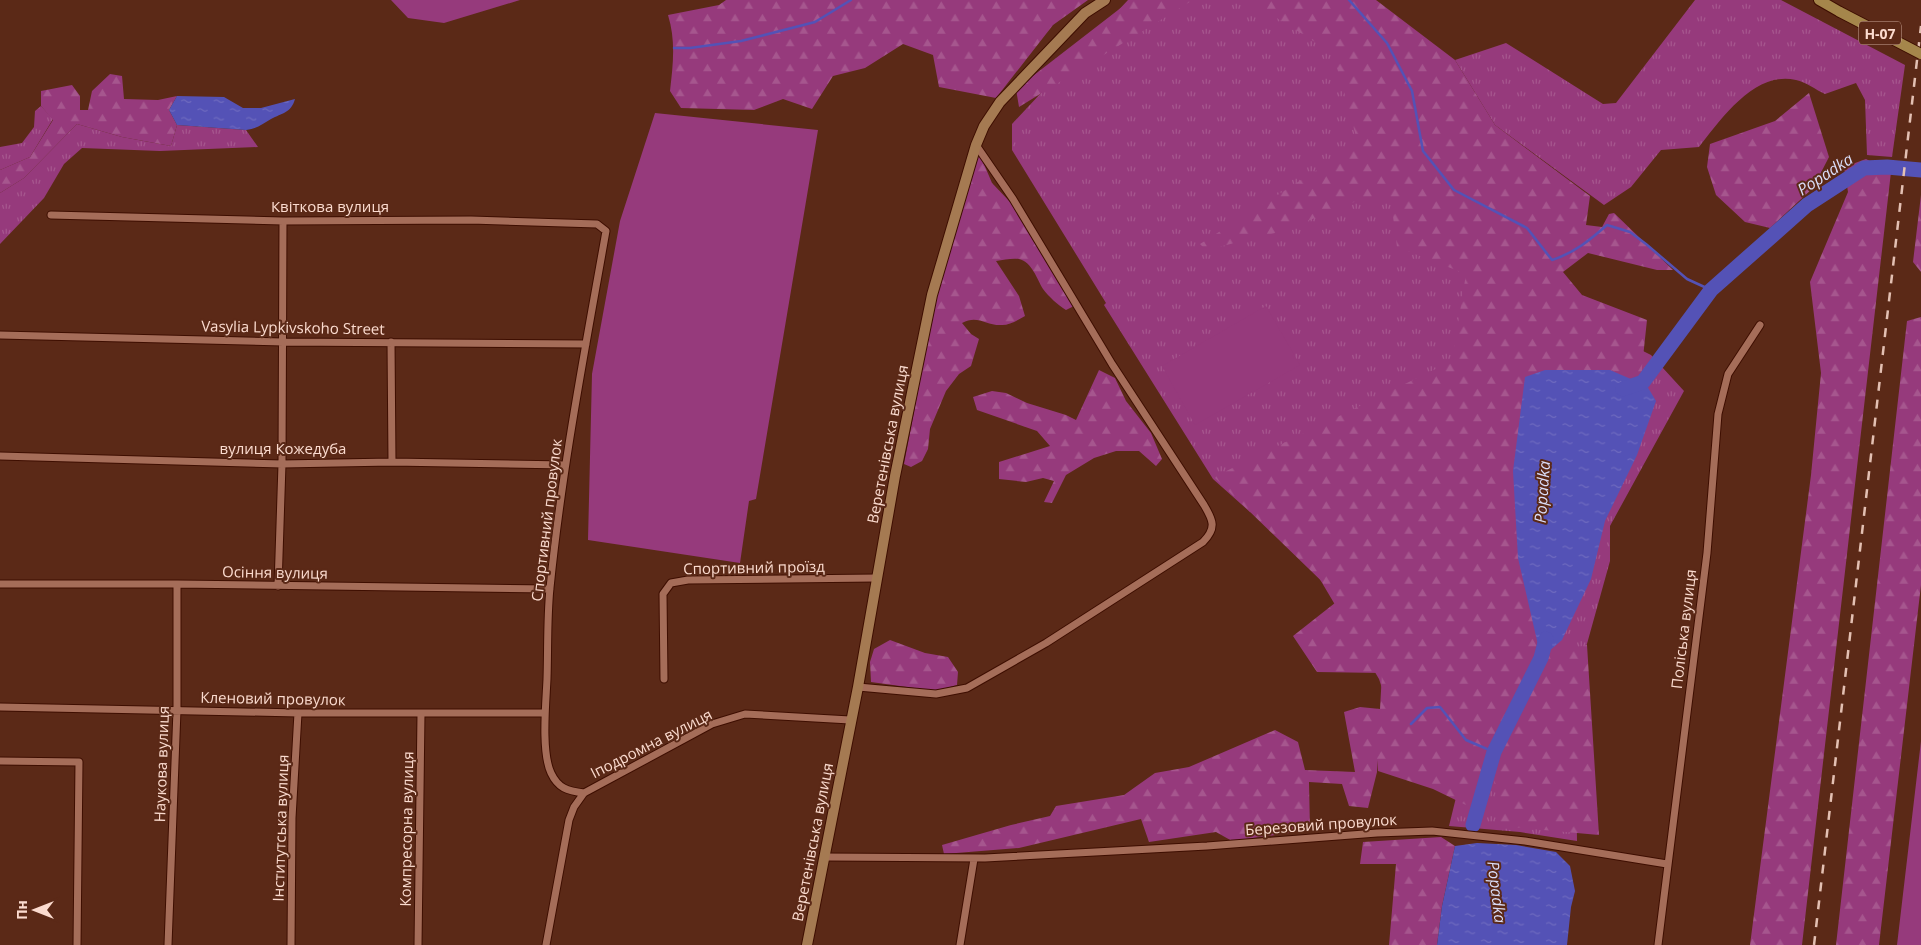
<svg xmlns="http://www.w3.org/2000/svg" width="1921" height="945" font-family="'Open Sans',sans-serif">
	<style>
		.grass { fill: url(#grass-tufts) }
		.forest { fill: url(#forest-firs) }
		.garden { fill: #963a7c }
		.water { fill: url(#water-ripples) }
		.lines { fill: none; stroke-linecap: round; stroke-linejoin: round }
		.stream { stroke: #5452b6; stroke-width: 2.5 }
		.river { stroke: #5452b6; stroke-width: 15 }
		.street-casing { stroke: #3e0e00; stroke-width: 9 }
		.secondary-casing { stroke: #3e0e00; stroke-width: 12 }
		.primary-casing { stroke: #3e0e00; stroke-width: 12 }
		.street { stroke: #a56d59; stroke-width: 7 }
		.secondary { stroke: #a57a52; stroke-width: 10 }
		.primary { stroke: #a5864b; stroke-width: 10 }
		.rail { stroke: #e3c0b3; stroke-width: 2.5; stroke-dasharray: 9 9; stroke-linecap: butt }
		.primary-bridge-casing { stroke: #3e0e00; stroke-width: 12; stroke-linecap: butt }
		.primary-bridge { stroke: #a5864b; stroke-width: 10 }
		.labels { text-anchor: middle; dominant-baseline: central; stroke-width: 4; stroke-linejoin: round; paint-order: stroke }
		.shield { fill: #5b2917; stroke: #cba698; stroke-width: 1 }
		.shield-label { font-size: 14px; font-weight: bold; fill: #fbdbcf }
		.street-label { font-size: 15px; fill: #fbdbcf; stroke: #5b2917 }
		.water-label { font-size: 16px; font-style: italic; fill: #daddf8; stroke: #5b2917 }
	</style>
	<defs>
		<pattern id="grass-tufts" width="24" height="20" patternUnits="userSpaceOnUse" patternTransform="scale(1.25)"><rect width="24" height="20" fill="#963a7c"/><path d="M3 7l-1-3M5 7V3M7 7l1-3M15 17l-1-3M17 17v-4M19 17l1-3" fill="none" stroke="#a6568e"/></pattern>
		<pattern id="forest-firs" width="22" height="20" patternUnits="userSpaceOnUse" patternTransform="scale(1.25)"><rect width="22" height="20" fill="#963a7c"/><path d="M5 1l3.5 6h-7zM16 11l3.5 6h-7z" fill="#a6568e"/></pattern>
		<pattern id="water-ripples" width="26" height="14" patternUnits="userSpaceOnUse" patternTransform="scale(1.25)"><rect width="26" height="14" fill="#5452b6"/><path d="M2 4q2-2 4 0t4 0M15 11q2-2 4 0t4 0" fill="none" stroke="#6e6abf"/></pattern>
	</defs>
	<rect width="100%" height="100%" fill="#5b2917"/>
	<path class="grass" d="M1128,0H1354L1411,143L1627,343L1651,355L1684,391L1610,526V561L1575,687L1577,841L1520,832L1449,826L1463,769L1387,703L1379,679L1286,522L1250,512L1213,479L1104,305L1106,303L1012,150V124Z
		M1695,0H1781L1905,65L1892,157L1867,155L1865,100L1856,83L1825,94C1816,90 1806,82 1796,80C1755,70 1721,119 1699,147L1661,150L1631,187L1604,205L1495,125L1455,60L1506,43L1603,104L1616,103Z
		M41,106L53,119L30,157L0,170V147L22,143L34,127L35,111Z
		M77,124L122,137L171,146L177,125L246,130L258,147L160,151L82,148L64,164L44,198L0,244V193L24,178Z"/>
	<path class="forest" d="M726,0H1088L1053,25L996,98L939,87L933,55L903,44L865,68L833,76L812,109L783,99L754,110L681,108L670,91C673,65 676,41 668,15L719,5Z
		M1131,0H1193L1019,107L1016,89Z
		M1248,0H1376L1455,60L1495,125L1590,196L1586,225L1602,227L1609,214L1614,213L1673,270H1657L1588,253L1563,272L1582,295L1647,320L1641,376L1610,370H1545L1525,377L1513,471L1518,558L1542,658L1587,645L1599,835L1500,826L1491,758L1466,805L1433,789L1378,771V760L1377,772L1368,808L1349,806L1342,784L1309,782L1310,830L1232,841L1216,832L1149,842L1141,819L1019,848L944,854L942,845L1011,825L1050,816L1056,806L1124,795L1155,773L1189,767L1275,730L1298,742L1305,770L1355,772L1344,712L1360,707L1380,709L1382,673L1317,672L1293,636L1340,599L1214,477L1452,361L1466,274L1397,247L1391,201L1359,200L1283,231L1206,250L1200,244L1358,144L1334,54Z
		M110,74L122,76L124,99L158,100L177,96L169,110L177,125L171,146L122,137L77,124L24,178L0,193V170L30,157L53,120L41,106V91L72,85L80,96V110H88L92,91Z
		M1809,93L1829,157L1813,188L1770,228L1745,222L1716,195L1707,167L1710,144L1775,121Z
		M978,150L992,183L1011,203L1074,306L1066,310C1058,305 1049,297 1043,289C1037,279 1032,262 1019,259C1011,258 1004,260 996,261L1019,296L1025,316C1018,320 1010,325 1002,325C986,326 978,314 962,323L971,334L979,339L971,366L959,374L946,391L930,429L928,449L922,461L911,467L904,464L941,271Z
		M1866,159L1891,172L1802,945H1750L1811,475L1821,373L1810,282L1848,192L1844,167Z
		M1921,195V272L1913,262Z
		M1921,317V585L1879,945H1836L1907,321Z
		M1099,370L1115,378L1126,401L1151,433L1162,459L1156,466L1139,451H1116L1094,458L1066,475L1052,503L1044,502L1054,481L1043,478L1026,482L999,479V462L1050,446L1037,431L977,410L973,397L992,391L1006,393L1027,403L1066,415L1076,420Z
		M890,640L925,653L948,657L958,672L957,685L936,691L871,682L870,662L874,649Z
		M1441,837L1455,846L1442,906L1437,945H1389L1396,864H1360L1363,842Z"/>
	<path class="garden" d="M391,0H520L444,23L408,18Z
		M655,113L818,130L756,499L749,501L740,563L588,540L592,374L620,221Z
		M1266,306L1300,365L1195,425L1162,366Z
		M1921,741V945H1897Z"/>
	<path class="water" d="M177,96L224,97L243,108H261L295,99C291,113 282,113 271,119C262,124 257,129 246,130L177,125L169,110Z
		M1545,370H1610L1647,386L1656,401L1637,455L1605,521L1591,579L1562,640L1541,658L1518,558L1513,471L1525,377Z
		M1477,843L1516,845L1556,852L1570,866L1575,891L1571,907L1567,945H1437L1442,906L1455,846Z"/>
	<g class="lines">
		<path class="stream" d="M1349,0L1387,43L1412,91L1423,151L1454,190L1527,228L1552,260C1574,253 1590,240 1607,225L1630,232L1646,244L1687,279L1711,290
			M674,48H690L741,41L815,22L851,0
			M1411,724L1427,708L1440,707L1466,740L1494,752"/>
		<path class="river" d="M1623,389L1643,382L1711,290L1807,205L1864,168L1887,167L1921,170
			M1473,825L1494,752L1541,658L1546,639"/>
		<defs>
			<path id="street" d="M51,215L283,221L471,220L597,224L606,231C585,350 562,468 550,588C547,618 548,648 547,679C546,702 541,752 551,773C558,788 567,791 584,793
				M0,335L283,342L586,344
				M391,342L392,462
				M0,456L282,464L392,462L565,465
				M0,584H177L550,589
				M278,586L282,464L283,221
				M664,679L663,594L671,583L688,580L876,578
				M858,687L936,694L967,688L1046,643L1203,542C1217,528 1213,520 1204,505L1112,364L1013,199L976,145
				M0,707L298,713H545
				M0,761L79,762L77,945
				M825,857L985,858L1207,846L1377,833L1432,831L1525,841L1667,864
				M168,945L177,710V584
				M291,945L292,818L298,713
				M418,945L421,714
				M546,945L569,820L574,807L584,793L712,724L745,714L850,720
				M960,945L974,859
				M1658,945L1707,553L1718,414L1728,374L1760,325"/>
			<path id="secondary" d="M807,945L858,687L895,476L932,295L976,145L984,126L1000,102L1085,13L1105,0"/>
			<path id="primary" d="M1819,0L1840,12"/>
		</defs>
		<use href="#street" class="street-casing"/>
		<use href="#secondary" class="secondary-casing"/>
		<use href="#primary" class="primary-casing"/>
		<use href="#street" class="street"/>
		<use href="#secondary" class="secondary"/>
		<use href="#primary" class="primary"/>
		<path class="rail" d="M1814,945L1921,26"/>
		<defs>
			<path id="primary-bridge" d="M1840,12L1921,54"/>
		</defs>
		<use href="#primary-bridge" class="primary-bridge-casing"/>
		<use href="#primary-bridge" class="primary-bridge"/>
	</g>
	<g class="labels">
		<rect class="shield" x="1859" y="21.5" width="42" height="23" rx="4"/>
		<g class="shield-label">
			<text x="1880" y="33">Н-07</text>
		</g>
		<g class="street-label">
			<text x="330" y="206">Квіткова вулиця</text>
			<text transform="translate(293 327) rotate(1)">Vasylia Lypkivskoho Street</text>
			<text transform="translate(887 444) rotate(-79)">Веретенівська вулиця</text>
			<text x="283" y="448">вулиця Кожедуба</text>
			<text transform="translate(546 520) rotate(-83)">Спортивний провулок</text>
			<text transform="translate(754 567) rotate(-1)">Спортивний проїзд</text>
			<text transform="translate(275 572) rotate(1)">Осіння вулиця</text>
			<text transform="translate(1683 629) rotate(-83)">Поліська вулиця</text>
			<text transform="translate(273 698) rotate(1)">Кленовий провулок</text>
			<text transform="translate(651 743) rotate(-27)">Іподромна вулиця</text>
			<text transform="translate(161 764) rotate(-88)">Наукова вулиця</text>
			<text transform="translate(1321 824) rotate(-4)">Березовий провулок</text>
			<text transform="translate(280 828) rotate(-88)">Інститутська вулиця</text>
			<text transform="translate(406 829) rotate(-89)">Компресорна вулиця</text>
			<text transform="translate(812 842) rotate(-79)">Веретенівська вулиця</text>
		</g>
		<g class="water-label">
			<text transform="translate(1825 174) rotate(-33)">Popadka</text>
			<text transform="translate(1542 492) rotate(-86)">Popadka</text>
			<text transform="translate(1497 892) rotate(83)">Popadka</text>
		</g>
	</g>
	<g transform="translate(35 910) rotate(270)" stroke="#5b2917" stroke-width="4" paint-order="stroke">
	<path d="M0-4L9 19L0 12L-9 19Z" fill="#fbdbcf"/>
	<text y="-8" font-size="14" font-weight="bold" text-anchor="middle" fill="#fbdbcf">Пн</text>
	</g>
</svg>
